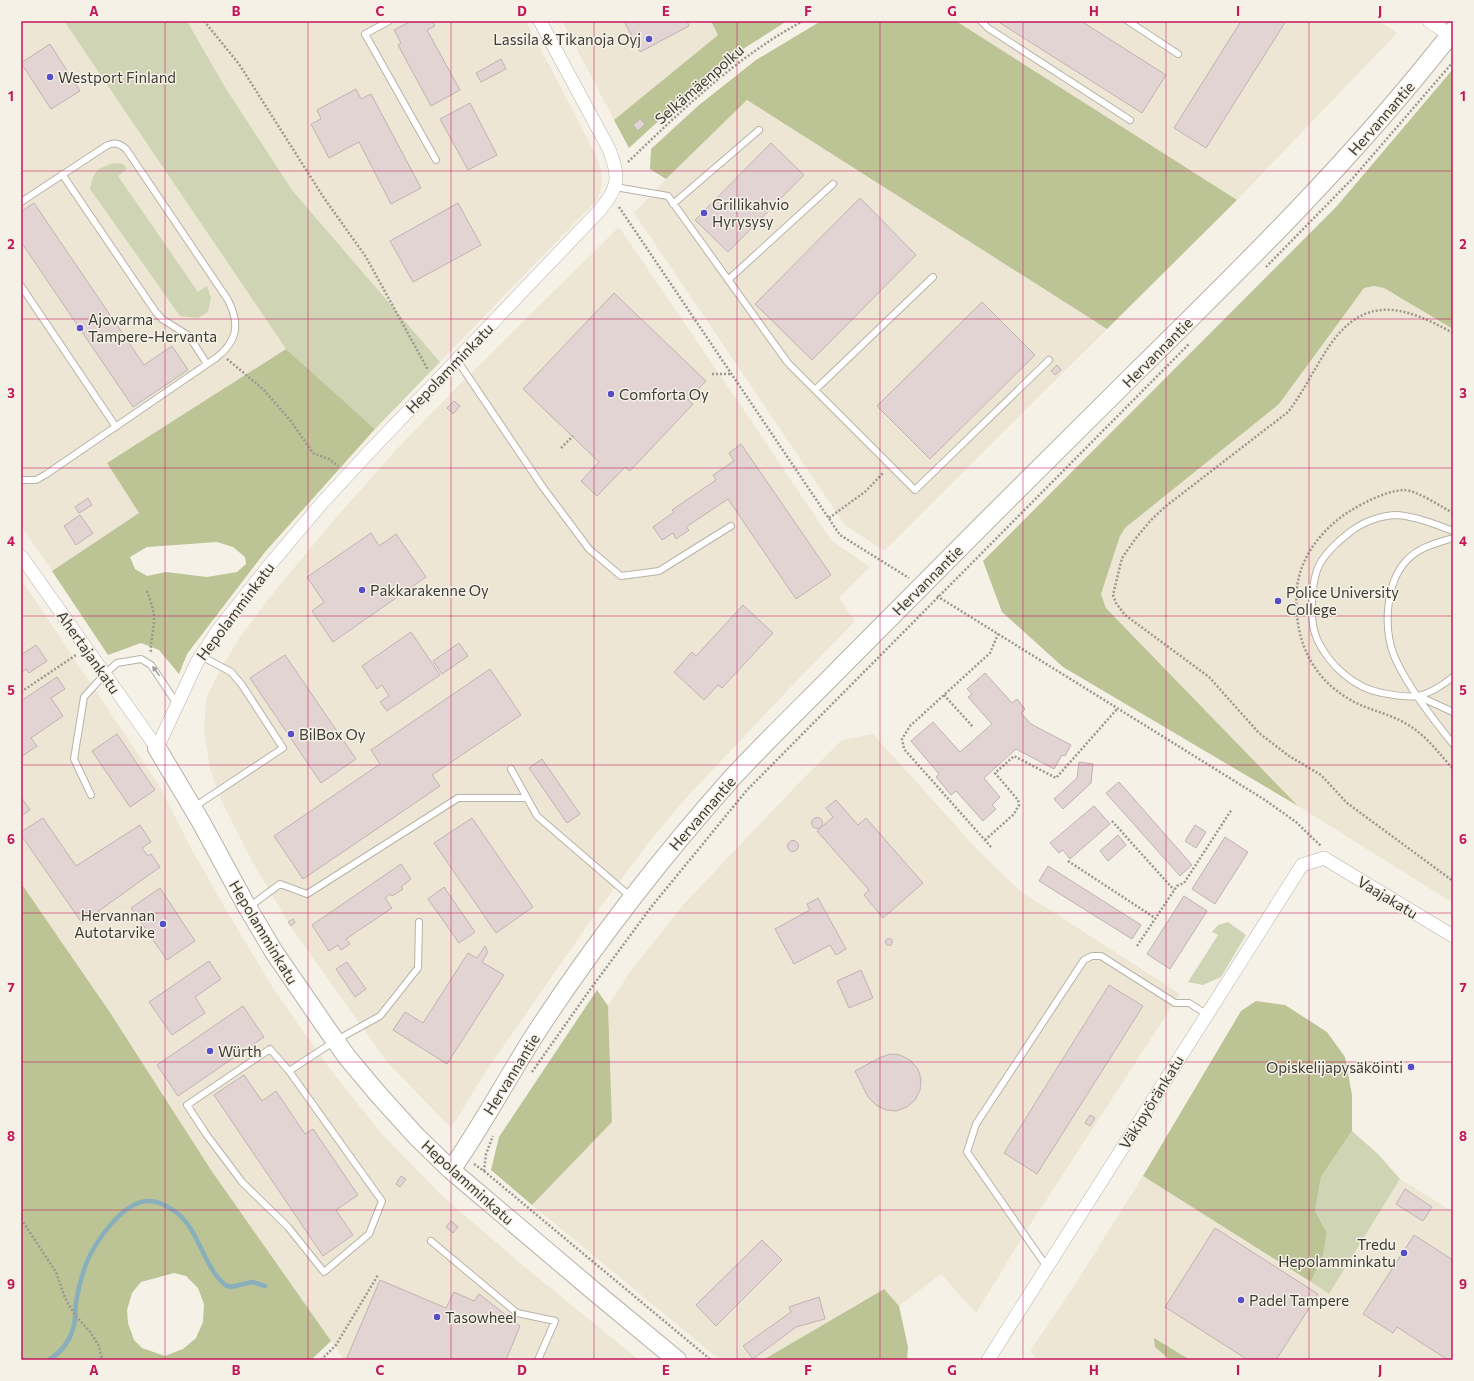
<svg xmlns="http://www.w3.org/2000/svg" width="1474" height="1381" font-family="Commissioner,sans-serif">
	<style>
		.built { fill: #eee6d5 }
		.green { fill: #cfd4b5 }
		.forest { fill: #bcc395; fill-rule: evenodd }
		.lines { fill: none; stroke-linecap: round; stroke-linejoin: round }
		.stream { stroke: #89afbc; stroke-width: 4.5 }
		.building { fill: #e2d4d3; stroke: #c0b2b2 }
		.lane-casing { stroke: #b8b3a8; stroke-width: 8 }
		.street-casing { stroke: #b8b3a8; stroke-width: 14 }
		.secondary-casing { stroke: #b8b3a8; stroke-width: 20 }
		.path { stroke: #9c9890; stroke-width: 2.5; stroke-dasharray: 2 2; stroke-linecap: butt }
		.lane { stroke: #fff; stroke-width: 6 }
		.street { stroke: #fff; stroke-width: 13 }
		.secondary { stroke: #fff; stroke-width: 18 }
		.oneway { fill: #9e9d9a }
		.grid { fill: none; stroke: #c2185b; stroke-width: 1; stroke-opacity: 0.55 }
		.poi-dot { fill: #554ec6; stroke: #f6f1e6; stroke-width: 1.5 }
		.labels { text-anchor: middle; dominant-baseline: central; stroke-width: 3; stroke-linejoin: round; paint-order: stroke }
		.poi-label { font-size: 15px; fill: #3d3b36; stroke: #f6f1e6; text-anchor: start }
		.street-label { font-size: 15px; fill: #3d3b36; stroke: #f6f1e6 }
		.neatline { fill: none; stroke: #c2185b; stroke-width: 1.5 }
		.grid-label { font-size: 13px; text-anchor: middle; font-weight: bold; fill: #c2185b }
	</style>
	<rect width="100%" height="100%" fill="#f6f1e6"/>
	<path class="built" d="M21,21H64L286,349L107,463L139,513L52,571L21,526Z
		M187,21H526L594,151L601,170L602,184L598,199L440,362L292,190L225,87Z
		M562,21H711L718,35L614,120Z
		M956,21H1379L1397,33L1237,200Z
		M747,100L1107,329L884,551L845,525L634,213L666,179Z
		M619,227L750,419L831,540L870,567L839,598L855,621L785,693L686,798L649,842L596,913L487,1070L451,1128L387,1062L293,930L254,865L222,802L210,769L204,731L206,699L220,670L238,640L270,597L333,521L395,451L458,386Z
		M1374,286L1384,288L1453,329V903L1298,806L1106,607L1101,594L1120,536L1125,528L1279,404L1364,288Z
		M21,579L160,787L192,850L238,930L273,988L327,1065L381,1133L442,1196L526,1268L639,1360H340L342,1357L331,1341L211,1170L111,1014L21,883Z
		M873,734L977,849L1019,890L1180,994L1030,1225L976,1313L963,1299L941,1274L899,1306L883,1289L763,1360H720L532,1205L612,1122L608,1006L630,972L683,905L793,789L842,740Z
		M1143,1176L1329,1294L1400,1179L1453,1212V1360H1037L1030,1351L1074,1286Z"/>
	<path class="green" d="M64,21H187L225,87L292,190L440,362L375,429L286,349Z
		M114,163L123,164L127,169L118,176L198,292L207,286L211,298L208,312L198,318L180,316L90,189C94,170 97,169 114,163Z
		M1228,922L1246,935L1221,977L1203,985L1188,982L1218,935L1212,932L1218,925Z
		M1352,1131L1378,1154L1400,1179L1329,1294L1311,1282L1323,1256L1327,1233L1315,1211L1321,1177Z"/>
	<path class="forest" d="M711,21H787L743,49L689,93L629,148L614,120L718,35Z
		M821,21H956L1237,200L1107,329L747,100L666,179L650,169L651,149L699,105L756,60Z
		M1453,69V329L1384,288L1374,286L1364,288L1279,404L1125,528L1120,536L1101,594L1106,608L1298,806L1063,667L1002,612L983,561L1337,206Z
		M286,349L375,429L265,552L187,654L179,674L159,650L141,643L108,655L52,571L139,513L107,463ZM217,542L233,547L245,557L246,564L237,572L207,577L166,572L147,576L135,569L130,557L147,547Z
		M21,883L111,1014L211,1170L331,1341L311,1360H21ZM174,1273L186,1276L198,1288L204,1304L203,1322L196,1338L183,1349L165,1356L142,1348L134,1340L128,1323L127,1310L132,1293L141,1282Z
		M597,990L608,1006L612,1122L532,1205L491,1170L499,1137Z
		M1256,1001L1285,1005L1327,1032L1345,1057L1352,1095V1131L1321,1177L1315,1211L1327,1233L1323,1256L1311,1282L1143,1176L1241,1011Z
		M884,1289L899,1306L908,1347L907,1360H763Z
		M1154,1338L1190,1360H1170L1155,1347Z"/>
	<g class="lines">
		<path class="stream" d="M21,1359L24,1360
			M49,1360C60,1353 69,1342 73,1329C76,1321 75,1311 76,1302C78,1290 82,1275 86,1264C95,1242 122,1202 148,1201C158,1200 168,1207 176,1212C194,1226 200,1250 212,1269C215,1275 220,1280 225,1285L231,1287L252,1282L265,1286"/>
	</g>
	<path class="building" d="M411,21H432L435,26L427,30L460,90L431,106L398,45L401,43L394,30Z
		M624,21H687L689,26L640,52Z
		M997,21H1081L1166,75L1142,113Z
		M1241,21H1286L1206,148L1174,128Z
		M50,44L80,91L51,109L21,63Z
		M501,59L506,69L481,82L476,73Z
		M356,89L361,99L371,94L421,188L391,204L359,142L329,158L311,124L321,119L317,110Z
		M470,103L497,155L468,170L440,119Z
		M640,119L645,124L638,131L633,125Z
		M771,143L804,175L728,252L695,220Z
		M860,198L916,255L812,360L755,304Z
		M34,203L144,365L172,346L188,370L133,407L21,242V212Z
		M458,203L481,245L413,282L390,241Z
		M614,293L706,381L688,400L693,404L630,471L625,467L597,496L581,481L599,462L523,389Z
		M982,302L1035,355L930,459L877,406Z
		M1057,365L1061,370L1055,375L1051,371Z
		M454,401L460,406L453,414L447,408Z
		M741,444L831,575L796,599L728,499L686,527L689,530L676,539L673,533L662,540L653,527L674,512L672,510L716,480L713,475L734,461L729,453Z
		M88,498L92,505L79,513L75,507Z
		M80,515L93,533L76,545L64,526Z
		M371,533L379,546L396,534L426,577L333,642L312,611L324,602L307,577Z
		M743,605L773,633L722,688L718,685L704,700L674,672L692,652L696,656Z
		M411,632L440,675L387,711L380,702L389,696L382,685L377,689L362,666Z
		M459,643L468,656L442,674L433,661Z
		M36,645L47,661L29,673L26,669L21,673V655Z
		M285,655L356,759L321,783L250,678Z
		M490,669L521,715L432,775L440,786L303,879L274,836L380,764L371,750Z
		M985,673L1012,703L1017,699L1025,709L1021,713L1031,724L1071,745L1065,756L1062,755L1054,769L1016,749L984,778L1000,797L992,805L996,809L983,821L956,791L951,795L936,777L939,774L911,741L933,722L960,752L992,724L968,697L972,694L967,689Z
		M57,677L65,689L51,698L63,716L31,738L37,746L21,757V701Z
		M117,734L155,790L130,807L92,751Z
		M542,759L580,814L567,823L529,768Z
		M1079,762L1093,764L1091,783L1063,809L1054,799L1077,778Z
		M1119,782L1192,865L1180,876L1106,793Z
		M21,797L30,810L21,816Z
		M836,800L858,825L866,818L923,883L883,918L864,895L869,890L817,831L833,817L826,808Z
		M1094,806L1110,824L1070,859L1063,850L1059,853L1050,843Z
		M811.5 823a5.5 5.5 0 1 1 11 0a5.5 5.5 0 1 1-11 0Z
		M43,818L76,866L140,825L151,842L142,848L148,856L151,854L160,867L82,923L21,835V832Z
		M472,818L533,907L496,933L434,843Z
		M1195,825L1206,832L1196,848L1185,841Z
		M1118,835L1126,845L1108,861L1100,851Z
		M1225,837L1248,852L1215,904L1192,889Z
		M787.5 846a5.5 5.5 0 1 1 11 0a5.5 5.5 0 1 1-11 0Z
		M401,864L411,879L401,887L403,889L392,896L390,894L385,898L392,908L346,939L350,944L341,950L338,945L329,951L312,925Z
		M1048,866L1141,925L1132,939L1039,881Z
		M444,887L475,932L459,943L428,899Z
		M160,888L195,941L167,960L131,908Z
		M1184,896L1207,911L1170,969L1147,954Z
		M818,898L846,949L836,955L830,945L794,964L775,929L810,910L807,904Z
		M293,919L295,923L291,926L288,922Z
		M885.5 942a3.5 3.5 0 1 1 7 0a3.5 3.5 0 1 1-7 0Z
		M485,946L488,952L482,962L504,975L447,1064L393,1030L405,1012L423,1023L468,953L477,958Z
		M209,961L221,979L195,997L205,1013L172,1035L149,1002Z
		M347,962L366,989L355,997L336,969Z
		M861,970L873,998L849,1008L837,981Z
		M1109,985L1143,1006L1037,1174L1004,1153Z
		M243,1006L264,1037L178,1096L157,1065Z
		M890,1054L900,1055L910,1060L918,1069L921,1079L920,1090L915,1100L907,1107L896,1111L886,1110L876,1105L868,1097L855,1071L879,1058Z
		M244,1075L262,1101L276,1091L305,1134L313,1129L358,1195L336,1210L353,1235L323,1256L214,1095Z
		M1090,1115L1095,1118L1090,1126L1085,1123Z
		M401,1176L406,1179L400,1187L396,1184Z
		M1405,1189L1432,1207L1423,1221L1396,1204Z
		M451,1221L458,1227L453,1233L446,1227Z
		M1215,1228L1318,1294L1276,1360H1248L1165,1307Z
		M1414,1235L1453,1260V1360H1448L1397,1327L1393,1333L1363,1314Z
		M762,1240L782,1260L716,1326L696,1305Z
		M380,1280L446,1308L454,1292L474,1301L479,1294L520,1326L506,1360H346Z
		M819,1297L825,1319L796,1327L753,1359L743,1346L791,1312L789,1307Z"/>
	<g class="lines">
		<defs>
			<path id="lane" d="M389,21L365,34L436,160
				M981,21L988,28L1130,120
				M1128,21L1178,54
				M62,174L155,311L162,319L189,336L207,364
				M615,187L668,196L788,363L915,490L1049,360
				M21,202L106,146C114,142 119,143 126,149L228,300C240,324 238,341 216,358L45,475L36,480H21
				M673,204L759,130
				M728,280L833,184
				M21,286L116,427
				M457,360L542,486L589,549L621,576L659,571L731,526
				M815,390L933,277
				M1453,531C1435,524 1417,517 1398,515C1381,515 1363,522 1350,532C1338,541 1322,556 1317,570C1311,589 1309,621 1317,639C1329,665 1354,688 1382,693C1393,695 1407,698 1418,696C1431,693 1443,685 1453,677
				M1453,538C1437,543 1419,547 1407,560C1385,583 1383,630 1395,658C1408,687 1433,719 1453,744
				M1418,696L1453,712
				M511,769L537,816L631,897
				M91,795L74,759L84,697L105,674L117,663L141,659L151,665L177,704
				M194,807L283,748L242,685L231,672L201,656
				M249,907L280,884L307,894L458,798H527
				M289,1071L270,1049L187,1105L206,1134L242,1182L288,1227L324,1272L369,1234L382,1201L289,1071L335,1041L380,1016L418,968L419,922
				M431,1241L517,1313L555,1321L538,1360
				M1047,1267L967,1152L976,1124L1084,960L1092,956H1101L1175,1003H1189L1206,1014"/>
			<path id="street" d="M1429,21L1450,35
				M21,556L157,748
				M157,748L197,662L218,630L267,568L322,503L370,451L600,210C619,187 620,177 609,149L540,21
				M988,1360L1302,865L1324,858L1453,936"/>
			<path id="secondary" d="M157,748L201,822L246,905L274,952L327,1029L347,1057L378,1094L416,1136L451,1170L595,1292L677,1360
				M451,1170C482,1126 507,1078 536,1033C594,944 660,859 731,779C769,738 810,699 849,659C942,565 1036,471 1130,378C1243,267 1356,156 1453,31"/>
		</defs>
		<use href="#lane" class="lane-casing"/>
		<use href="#street" class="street-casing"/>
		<use href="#secondary" class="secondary-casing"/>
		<path class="path" d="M204,21L239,64L324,198L366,257L428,370
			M628,162C682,110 736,57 803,21
			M619,207L840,535L909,578
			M1266,267L1353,178L1453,62
			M1453,333C1406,307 1366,293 1330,345C1315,367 1304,391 1288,412L1166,506L1151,520L1136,538L1122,558L1113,595L1116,603L1125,615L1209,677L1259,733L1289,756L1321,775L1347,803L1453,881
			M227,359L263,389L290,420L313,453L329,459L338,466
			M712,374H732
			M561,448L573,436
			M1453,513C1442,507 1416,490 1404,490C1386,491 1365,502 1350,511C1324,527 1300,556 1297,588C1293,634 1308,675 1349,699C1367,710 1388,713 1405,723C1425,734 1438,752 1453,769
			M829,518L866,491L884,472
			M147,591C150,600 154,609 154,619C154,630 150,642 151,654
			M937,596L1265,800L1296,822L1321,846
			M21,692L76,655
			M944,695L973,727
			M1112,821L1174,890
			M985,840L1014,814L1019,805L1018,800L995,773L1014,756L1056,778L1118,708
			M991,847L904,749L902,739L910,726L990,653L998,634
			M1068,861L1155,918
			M1137,946L1177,886L1184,883L1232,809
			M532,1072L589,991L652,906L747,790L1189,344
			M474,1164L484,1171L486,1154L493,1136
			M484,1171L711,1360
			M21,1219L56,1272L65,1298L75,1315L90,1332L99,1346L102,1360
			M321,1360L336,1345L378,1275"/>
		<use href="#lane" class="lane"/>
		<use href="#street" class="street"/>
		<use href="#secondary" class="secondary"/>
	</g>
	<defs><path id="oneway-solid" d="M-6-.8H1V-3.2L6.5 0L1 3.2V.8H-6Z"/></defs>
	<use class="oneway" href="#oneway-solid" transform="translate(156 671) rotate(-126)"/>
	<path class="grid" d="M165,21V1360M308,21V1360M451,21V1360M594,21V1360M737,21V1360M880,21V1360M1023,21V1360M1166,21V1360M1309,21V1360M21,171H1453M21,319H1453M21,468H1453M21,616H1453M21,765H1453M21,913H1453M21,1062H1453M21,1210H1453"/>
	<g class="poi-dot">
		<circle cx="649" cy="39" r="4"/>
		<circle cx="50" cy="77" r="4"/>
		<circle cx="704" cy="213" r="4"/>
		<circle cx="80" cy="328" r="4"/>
		<circle cx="611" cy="394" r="4"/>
		<circle cx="362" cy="590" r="4"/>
		<circle cx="1278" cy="601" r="4"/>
		<circle cx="291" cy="734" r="4"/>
		<circle cx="163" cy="924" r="4"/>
		<circle cx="210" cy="1051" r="4"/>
		<circle cx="1411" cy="1067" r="4"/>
		<circle cx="1404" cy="1253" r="4"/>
		<circle cx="1241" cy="1300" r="4"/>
		<circle cx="437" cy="1317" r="4"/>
	</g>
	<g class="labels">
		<g class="poi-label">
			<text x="641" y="39" text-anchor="end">Lassila &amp; Tikanoja Oyj</text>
			<text x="58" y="77">Westport Finland</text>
			<text x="712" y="204">Grillikahvio<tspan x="712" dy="17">Hyrysysy</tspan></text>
			<text x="88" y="319">Ajovarma<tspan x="88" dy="17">Tampere-Hervanta</tspan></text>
			<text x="619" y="394">Comforta Oy</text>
			<text x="370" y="590">Pakkarakenne Oy</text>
			<text x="1286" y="592">Police University<tspan x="1286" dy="17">College</tspan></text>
			<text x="299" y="734">BilBox Oy</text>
			<text x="155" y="915" text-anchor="end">Hervannan<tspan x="155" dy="17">Autotarvike</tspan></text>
			<text x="218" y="1051">Würth</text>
			<text x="1403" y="1067" text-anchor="end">Opiskelijapysäköinti</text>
			<text x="1396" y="1244" text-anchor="end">Tredu<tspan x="1396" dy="17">Hepolamminkatu</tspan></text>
			<text x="1249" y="1300">Padel Tampere</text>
			<text x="445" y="1317">Tasowheel</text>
		</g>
		<g class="street-label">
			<text transform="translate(699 84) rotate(-41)">Selkämäenpolku</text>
			<text transform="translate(1381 118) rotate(-49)">Hervannantie</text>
			<text transform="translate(1157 352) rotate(-45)">Hervannantie</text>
			<text transform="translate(449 368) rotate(-46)">Hepolamminkatu</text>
			<text transform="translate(927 580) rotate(-45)">Hervannantie</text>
			<text transform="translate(235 611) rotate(-53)">Hepolamminkatu</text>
			<text transform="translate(89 652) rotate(55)">Ahertajankatu</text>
			<text transform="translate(702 813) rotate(-49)">Hervannantie</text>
			<text transform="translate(1388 897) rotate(31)">Vaajakatu</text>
			<text transform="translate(264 932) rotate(59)">Hepolamminkatu</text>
			<text transform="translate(511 1074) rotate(-58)">Hervannantie</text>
			<text transform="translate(1151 1102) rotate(-58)">Väkipyöränkatu</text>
			<text transform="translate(468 1182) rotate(42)">Hepolamminkatu</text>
		</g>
	</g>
	<rect width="1474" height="1381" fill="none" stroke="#f6f1e6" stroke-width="44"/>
	<rect x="22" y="22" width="1430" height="1337" class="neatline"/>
	<g class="grid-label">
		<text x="94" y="16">A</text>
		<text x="236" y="16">B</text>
		<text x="380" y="16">C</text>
		<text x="522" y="16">D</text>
		<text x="666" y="16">E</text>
		<text x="808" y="16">F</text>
		<text x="952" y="16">G</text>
		<text x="1094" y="16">H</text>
		<text x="1238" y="16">I</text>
		<text x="1380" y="16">J</text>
		<text x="11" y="101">1</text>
		<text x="1463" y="101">1</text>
		<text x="11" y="249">2</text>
		<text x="1463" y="249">2</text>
		<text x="11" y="398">3</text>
		<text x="1463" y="398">3</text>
		<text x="11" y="546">4</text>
		<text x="1463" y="546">4</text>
		<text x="11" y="695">5</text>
		<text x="1463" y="695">5</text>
		<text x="11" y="844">6</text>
		<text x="1463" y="844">6</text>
		<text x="11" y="992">7</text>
		<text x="1463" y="992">7</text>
		<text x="11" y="1141">8</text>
		<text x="1463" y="1141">8</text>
		<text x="11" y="1289">9</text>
		<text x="1463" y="1289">9</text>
		<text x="94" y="1375">A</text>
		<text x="236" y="1375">B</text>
		<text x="380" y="1375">C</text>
		<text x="522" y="1375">D</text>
		<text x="666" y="1375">E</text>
		<text x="808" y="1375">F</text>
		<text x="952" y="1375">G</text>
		<text x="1094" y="1375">H</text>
		<text x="1238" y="1375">I</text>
		<text x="1380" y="1375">J</text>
	</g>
</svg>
